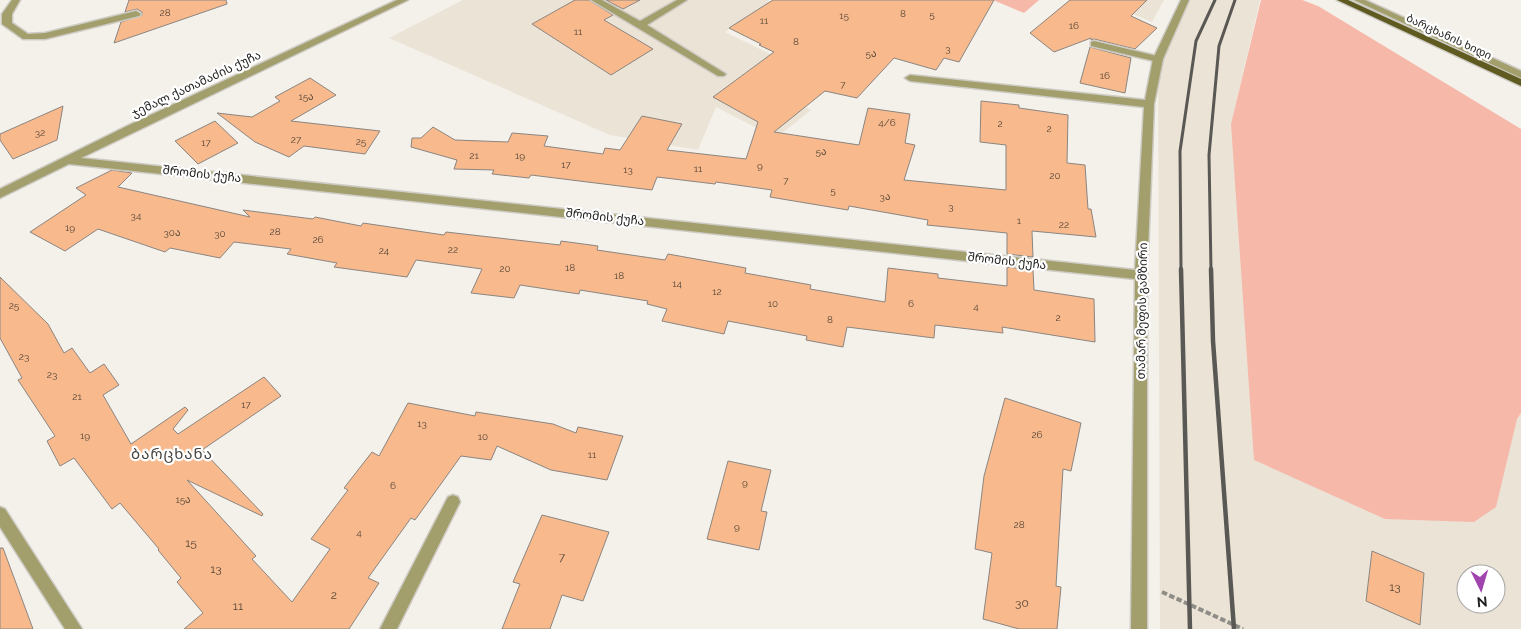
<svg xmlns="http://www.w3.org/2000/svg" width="1521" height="629" font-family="Raleway,'Noto Sans Georgian',sans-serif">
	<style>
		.built { fill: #ebe3d6; fill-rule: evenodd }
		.green { fill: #f6b8a9 }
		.building { fill: #f8ba8c; stroke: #8b8581 }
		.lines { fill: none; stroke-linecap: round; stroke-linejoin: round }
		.service-casing { stroke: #cecbc5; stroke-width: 3 }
		.minor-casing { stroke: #cecbc5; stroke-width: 3 }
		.primary-casing { stroke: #cecbc5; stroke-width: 3 }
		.path { stroke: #8f8d88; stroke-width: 4; stroke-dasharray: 5.5 2.5; stroke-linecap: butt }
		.service { fill: #a39f6c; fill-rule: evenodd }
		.minor { fill: #a39f6c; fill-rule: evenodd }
		.primary { fill: #5f5a20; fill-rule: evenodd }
		.rail-far1 { stroke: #5a5855; stroke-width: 3 }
		.rail { stroke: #5a5855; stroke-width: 4.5 }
		.labels { text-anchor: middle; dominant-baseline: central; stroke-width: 4.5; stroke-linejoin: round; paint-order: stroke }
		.number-label { font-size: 10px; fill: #58473a }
		.far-street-label { font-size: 11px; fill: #22211f; stroke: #fff }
		.street-label { font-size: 12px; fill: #22211f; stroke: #fff }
		.near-number-label { font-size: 12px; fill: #58473a }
		.quarter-label { font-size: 15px; letter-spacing: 1px; fill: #47443e; stroke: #fff }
	</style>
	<rect width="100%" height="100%" fill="#f4f0ea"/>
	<path class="built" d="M463,0H769L768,3L725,32L801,69L775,90L811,110L776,138L716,107L698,150L610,135L389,38Z
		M1099,0H1164L1152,22Z
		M1185,0H1260L1231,124L1517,419L1521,413V629H1160L1158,59ZM1466,574H1496V604H1466Z"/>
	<path class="green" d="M993,0H1039L1024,13Z
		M1261,0H1302L1318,6L1521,129V413L1517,419L1496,507L1474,522L1385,519L1254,460L1231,124Z"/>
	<path class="building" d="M129,0H226L227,4L114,43L121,22L142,15V12L137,9L125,12Z
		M575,0H589L613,15L604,20L653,49L611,75L532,24Z
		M606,0H640L623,9Z
		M773,0H994L959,62L944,58L936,70L894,58L857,98L825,91L774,132L859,145L868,108L910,114L905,143L915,145L904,180L1006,190V145L980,142L981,101L1019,105V108L1068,115L1067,163L1085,165L1088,209H1091L1096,237L1032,231L1033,257L1007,254V233L927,225L928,220L849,206L848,210L770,197L772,190L716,182L715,184L657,177L652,190L531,175L529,178L492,174L494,170L454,169L457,160L411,147L412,138H421L433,127L455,140L508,142L512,133L548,136L544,146L603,154L605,148L620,150L642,116L682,124L667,150L746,159L758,122L713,97L774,52L759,45L761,44L729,28Z
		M1070,0H1147L1131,16L1157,28L1135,49L1094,39L1091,40V38L1054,52L1030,33Z
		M1090,47L1131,58L1125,93L1080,83Z
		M310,78L336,95L291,121L380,131L365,154L304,146L289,157L255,142L217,113L252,117L280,101L275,97Z
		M63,106L57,140L13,159L0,140V134Z
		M215,121L238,143L198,164L175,141Z
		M112,170L132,173L118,187L250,217L243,210L313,219L315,217L361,226L363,223L444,235L446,232L560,245L561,241L598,246L597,250L665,260L668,254L746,268L745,273L811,285L810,289L885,302L888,268L938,274V278L1007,286V267L1033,270L1034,290L1094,299L1095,342L1002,327L1003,333L935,325L934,338L847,327L843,347L806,340L807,336L728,321L724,334L662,321L667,309L647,304L648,301L580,290L579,294L520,285L514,298L471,293L482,269L416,260L407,277L334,267L337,263L287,254L291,249L234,242L220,258L170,248L165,252L98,229L65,251L30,232L86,195L76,188Z
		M0,277L48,324L64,353L72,348L90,373L104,364L119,385L103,395L131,444L185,407L188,410L173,429L178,434L264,377L281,396L202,450L263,514L262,516L187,480L256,556L252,559L292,602L330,549L311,539L348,490L344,488L372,452L379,456L408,403L475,416L476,412L553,424L576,433L578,427L623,436L607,480L551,470L497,446L491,460L461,456L415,520L411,518L368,578L379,583L349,629H184L203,613L177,582L181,578L158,550L159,549L120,503L112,509L74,458L60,466L47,441L55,436L18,380L22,378L0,338Z
		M1005,398L1081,423L1071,471L1063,469L1056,586L1061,587L1057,629H1019L983,619L992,553L975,549L984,476Z
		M728,461L771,470L761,511L767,512L759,550L707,539Z
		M542,515L609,532L583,601L562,595L550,629H502L520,584L513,582Z
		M0,548H3L33,629H0Z
		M1372,551L1424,573L1420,625L1366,601Z"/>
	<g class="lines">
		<defs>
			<path id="service" d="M12,0H20L12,14V23L28,34L45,33L136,11L141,14L139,16L45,39H23L2,24V14Z
				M591,0H602L640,21L677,0H687L647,25L726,74L724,76H718Z
				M1354,0H1365L1521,71V78Z
				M1094,41L1161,57L1163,59L1158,62L1091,46V42Z"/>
			<path id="minor" d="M397,0H408L81,158L1135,270L1144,107L910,81L905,78L910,75L1145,100L1153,59L1181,0H1189L1163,59L1154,104L1147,275V629H1131L1135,279L69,164L0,198V189L127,126Z
				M453,495L458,497L460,502L397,629H380L448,497Z
				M0,507L5,509L82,629H65L0,527Z"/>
			<path id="primary" d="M1337,0H1348L1521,79V86Z"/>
		</defs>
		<use href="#service" class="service-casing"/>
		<use href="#minor" class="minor-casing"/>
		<use href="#primary" class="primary-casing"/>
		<path class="path" d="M1162,592L1243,629"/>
		<use href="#service" class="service"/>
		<use href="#minor" class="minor"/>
		<use href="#primary" class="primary"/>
		<path class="rail-far1" d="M1181,270L1180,151L1196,41L1215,0
			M1211,270L1209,155L1219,46L1235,0"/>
		<path class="rail" d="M1181,269L1190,629
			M1211,269L1213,341L1234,629"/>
	</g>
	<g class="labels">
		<g class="number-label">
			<text x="165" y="12">28</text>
			<text x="903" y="13">8</text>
			<text x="932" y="14">5</text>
			<text x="844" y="15">15</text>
			<text x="764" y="20">11</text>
			<text x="1074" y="25">16</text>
			<text x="578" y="31">11</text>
			<text x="796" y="41">8</text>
			<text x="948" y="48">3</text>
			<text x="871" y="53">5ა</text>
			<text x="1105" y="75">16</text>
			<text x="843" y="84">7</text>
			<text x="306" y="96">15ა</text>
			<text x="887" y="122">4/6</text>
			<text x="1000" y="123">2</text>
			<text x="1049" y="128">2</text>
			<text x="40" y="132">32</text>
			<text x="296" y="139">27</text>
			<text x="361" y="141">25</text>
			<text x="206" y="142">17</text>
			<text x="821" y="151">5ა</text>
			<text x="474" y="155">21</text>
			<text x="520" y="155">19</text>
			<text x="566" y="164">17</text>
			<text x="760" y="165">9</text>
			<text x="698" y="168">11</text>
			<text x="628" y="169">13</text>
			<text x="1055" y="175">20</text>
			<text x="786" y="180">7</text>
			<text x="833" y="190">5</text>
			<text x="885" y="196">3ა</text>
			<text x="951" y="206">3</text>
			<text x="136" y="215">34</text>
			<text x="1019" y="220">1</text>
			<text x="1064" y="224">22</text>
			<text x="70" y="227">19</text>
			<text x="275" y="231">28</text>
			<text x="172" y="232">30ა</text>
			<text x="220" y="233">30</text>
			<text x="318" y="239">26</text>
			<text x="453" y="249">22</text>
			<text x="384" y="250">24</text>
			<text x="570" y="267">18</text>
			<text x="505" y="268">20</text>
			<text x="619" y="275">18</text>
			<text x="677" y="283">14</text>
			<text x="717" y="291">12</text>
			<text x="773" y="303">10</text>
			<text x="911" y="303">6</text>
			<text x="14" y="305">25</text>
			<text x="976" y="306">4</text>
			<text x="1058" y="317">2</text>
			<text x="830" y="319">8</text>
			<text x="24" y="356">23</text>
			<text x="52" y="374">23</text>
			<text x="77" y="396">21</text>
			<text x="246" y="404">17</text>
			<text x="422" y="423">13</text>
			<text x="1037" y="434">26</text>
			<text x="85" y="435">19</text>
			<text x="483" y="436">10</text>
			<text x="592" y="454">11</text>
			<text x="745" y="482">9</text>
			<text x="393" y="485">6</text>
			<text x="183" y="499">15ა</text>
			<text x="1019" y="524">28</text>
			<text x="737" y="526">9</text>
			<text x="359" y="532">4</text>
		</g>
		<g class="far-street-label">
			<text transform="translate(1449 37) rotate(25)">ბარცხანის ხიდი</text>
		</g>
		<g class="street-label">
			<text transform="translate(196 84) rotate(-25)">ჯემალ ქათამაძის ქუჩა</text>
			<text transform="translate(202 174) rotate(6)">შრომის ქუჩა</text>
			<text transform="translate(605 217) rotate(6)">შრომის ქუჩა</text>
			<text transform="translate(1007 261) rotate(6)">შრომის ქუჩა</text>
			<text transform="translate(1142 311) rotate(-89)">თამარ მეფის გამზირი</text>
		</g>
		<g class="near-number-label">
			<text x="191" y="543">15</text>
			<text x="562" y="557">7</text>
			<text x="216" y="569">13</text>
			<text x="1395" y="587">13</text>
			<text x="334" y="595">2</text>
			<text x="1022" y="603">30</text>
			<text x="238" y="606">11</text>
		</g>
		<g class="quarter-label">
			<text x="172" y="454">ბარცხანა</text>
		</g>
	</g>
	<g transform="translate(1481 589) rotate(175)"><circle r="24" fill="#ffffff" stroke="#a7a6a5"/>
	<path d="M0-4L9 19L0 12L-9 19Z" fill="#a244ae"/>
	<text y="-8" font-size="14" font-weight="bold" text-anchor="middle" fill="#22211f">N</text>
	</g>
</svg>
